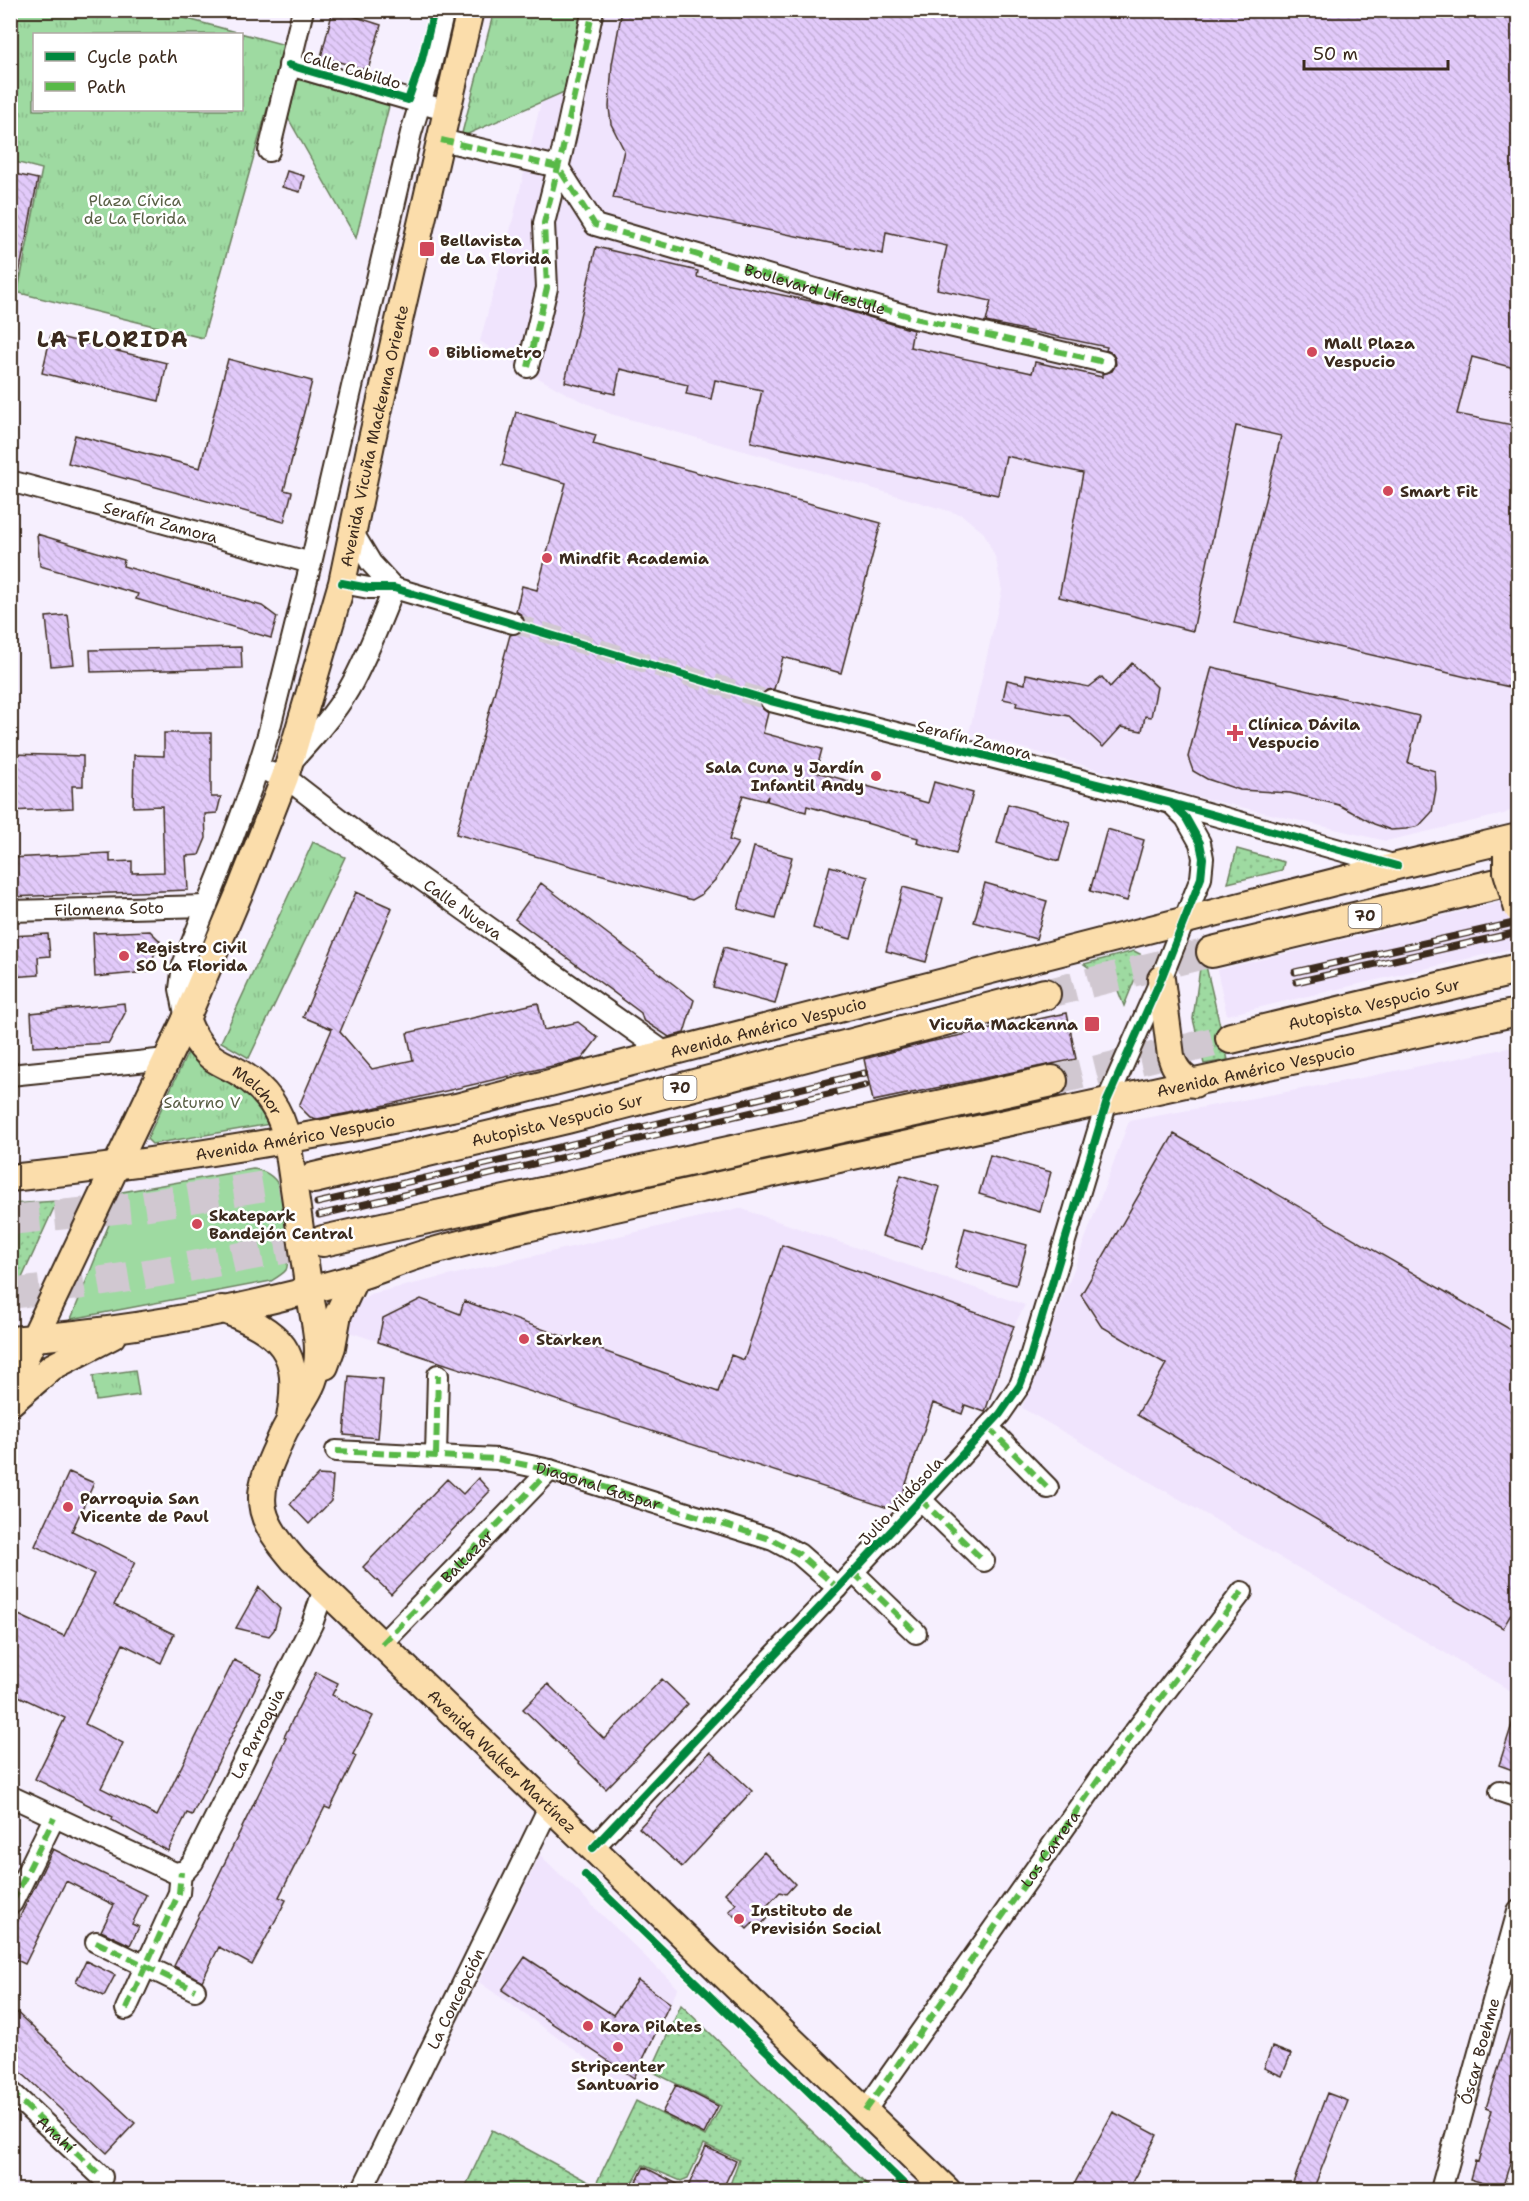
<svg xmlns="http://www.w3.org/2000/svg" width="1529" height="2201" font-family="'Shantell Sans',sans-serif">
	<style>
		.built { fill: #f0e4fd }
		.grass { fill: url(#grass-dots); stroke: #6c8260; stroke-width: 1.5 }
		.park { fill: url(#park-tufts); stroke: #6c8260; stroke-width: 1.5; fill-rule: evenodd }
		.pitch { fill: #9edaa1; stroke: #6c8260; stroke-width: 1.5 }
		.building { fill: url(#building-back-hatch); stroke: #3b2a1e; stroke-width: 1.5 }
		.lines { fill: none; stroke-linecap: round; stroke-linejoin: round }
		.minor-tunnel { stroke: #d1c8d1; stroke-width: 20; stroke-dasharray: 20 10; stroke-linecap: butt }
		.highway-tunnel { stroke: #d1c8d1; stroke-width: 30; stroke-dasharray: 30 15; stroke-linecap: butt }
		.minor-casing { stroke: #3b2a1e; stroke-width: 24 }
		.major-casing { stroke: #3b2a1e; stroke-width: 30 }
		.highway-casing { stroke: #3b2a1e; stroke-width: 34 }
		.minor { stroke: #fff; stroke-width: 20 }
		.major { stroke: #fbddab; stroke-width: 26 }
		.highway { stroke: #fbddab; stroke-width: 30 }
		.rail-casing { stroke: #3b2a1e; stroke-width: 7 }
		.rail { stroke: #fff; stroke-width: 4.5; stroke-dasharray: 14; stroke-linecap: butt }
		.major-bridge-casing { stroke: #3b2a1e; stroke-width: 30; stroke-linecap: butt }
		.major-bridge { stroke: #fbddab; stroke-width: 26 }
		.quiet { stroke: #58b947; stroke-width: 6; stroke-dasharray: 12 6; stroke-linecap: butt }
		.cycleway-casing { stroke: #fff; stroke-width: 11 }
		.cycleway { stroke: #00873e; stroke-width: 8 }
		.poi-dot { fill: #d1495b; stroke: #fff; stroke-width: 2 }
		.labels { text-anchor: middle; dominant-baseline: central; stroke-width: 5; stroke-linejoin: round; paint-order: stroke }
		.shield { fill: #fff; stroke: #766a62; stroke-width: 1.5 }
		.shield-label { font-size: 15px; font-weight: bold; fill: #3b2a1e }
		.street-label { font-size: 16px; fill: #3b2a1e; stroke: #fff }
		.park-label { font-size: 16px; fill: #595f45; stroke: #fff }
		.poi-label { font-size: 16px; font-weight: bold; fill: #3b2a1e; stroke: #fff; text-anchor: start }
		.district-label { font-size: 22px; font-weight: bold; letter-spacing: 1.5px; fill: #3b2a1e; stroke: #fff }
	</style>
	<defs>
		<pattern id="grass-dots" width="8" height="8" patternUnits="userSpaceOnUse" patternTransform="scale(1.5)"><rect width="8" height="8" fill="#9edaa1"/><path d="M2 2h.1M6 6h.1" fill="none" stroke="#89bb8a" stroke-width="1.8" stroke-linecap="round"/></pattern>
		<pattern id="park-tufts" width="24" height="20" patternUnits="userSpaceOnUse" patternTransform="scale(1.5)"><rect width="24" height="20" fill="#9edaa1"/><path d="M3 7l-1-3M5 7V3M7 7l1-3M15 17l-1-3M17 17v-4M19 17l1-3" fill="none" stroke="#89bb8a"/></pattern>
		<pattern id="building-back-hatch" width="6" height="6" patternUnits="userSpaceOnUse" patternTransform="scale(1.5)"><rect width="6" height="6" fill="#e2cafa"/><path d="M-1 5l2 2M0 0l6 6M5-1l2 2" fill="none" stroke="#c3aed6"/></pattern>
	</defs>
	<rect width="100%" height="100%" fill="#f6effe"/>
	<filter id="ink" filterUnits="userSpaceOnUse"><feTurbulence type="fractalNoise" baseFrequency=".0167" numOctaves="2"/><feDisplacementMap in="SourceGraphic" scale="12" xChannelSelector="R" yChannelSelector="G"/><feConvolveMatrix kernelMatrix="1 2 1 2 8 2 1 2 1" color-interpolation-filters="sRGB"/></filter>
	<g filter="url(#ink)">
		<path class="built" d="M581,11H1518V806L1504,814L1386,841L1181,793L969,733L1002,591L996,559L984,533L962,515L784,462L611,414L571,396L522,369L480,341L511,227L541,102L564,92Z
			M1518,898V947L1227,1015L1217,970Z
			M1518,1046V1695L1022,1408L1129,1121L1361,1078Z
			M739,1208L1025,1305L1014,1326L986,1413L966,1405L962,1414L933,1404L897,1511L349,1332L350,1320L354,1309L362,1300L370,1294Z
			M540,1855L678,1988L630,2089L479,1982Z"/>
		<path class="grass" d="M1237,849L1284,862L1282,870L1228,883Z
			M1134,951L1144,956L1124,1006L1117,988L1084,964Z
			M1206,966L1228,1060L1204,1064L1193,1019L1200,968Z
			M57,1201L11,1302V1204Z
			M681,2005L873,2190H728L739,2160L704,2144L688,2178L681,2181L643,2165L629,2190H610L596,2184L636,2101L705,2136L721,2106L651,2071Z
			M492,2130L592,2184L606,2190H464Z"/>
		<path class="park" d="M11,11H158L285,45L203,338L11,291V273L20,275L18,291L42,169L11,161ZM34,34H242V110H34Z
			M494,11H581L564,92L461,137Z
			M299,76L390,102L356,238L288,118Z
			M313,842L345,857L249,1058L221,1042Z
			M189,1050L246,1086L270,1124L152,1144L147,1139Z
			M135,1370L139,1395L96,1401L93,1376Z"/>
		<path class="pitch" d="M253,1169C264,1170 274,1176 279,1186C283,1196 291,1261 286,1270C283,1274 276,1278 271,1281L71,1319L122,1192Z"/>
		<path class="building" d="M333,10H354L353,16L381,25L368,70L321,57Z
			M622,10H1507L1518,13V208L1516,215L1518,231V369L1472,357L1457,414L1518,426V689L1234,623L1281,436L1236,426L1193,631L1059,597L1083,473L1006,456L998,495L751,442L762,390L715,380L711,399L686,394L688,385L620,369L615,394L565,382L596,247L698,271L697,277L824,304L913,330L910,347L1032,373L1035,362L1102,377V374L1112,371L1116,364L1115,358L1112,353L1106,350L1107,347L986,322L991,301L937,289L947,246L886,232L883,254L613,198L624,150L611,124L609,107L612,64Z
			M287,171L304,176L300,192L282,187Z
			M10,173L38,179L18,279L10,278Z
			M51,335L167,363L159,401L42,373Z
			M228,359L312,381L284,490L292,492L284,522L68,463L75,435L200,468Z
			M516,412L596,435L593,444L881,523L841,673L783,657L774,689L767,690L760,697V705L768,713L763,733L822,749L816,772L928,803L934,782L973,793L956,854L917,843L918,838L807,806L806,812L767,801L768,796L765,801L743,795L729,840L738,843L716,879L701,895L692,900L456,834L510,635L521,632L525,626L522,615L516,611L522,586L537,590L566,483L502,465Z
			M37,534L124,560L123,566L262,606L277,617L271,638L136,599L138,594L40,566Z
			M68,615L74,664L51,666L46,617Z
			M241,647L242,668L91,672L90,650Z
			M1132,663L1157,687L1151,717L1145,716L1142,731L1121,727L1103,747L1069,716L1016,706L1017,702L1003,699L1007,680L1025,684L1026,674L1089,687L1102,677L1110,687Z
			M1212,667L1419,716L1408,763L1435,771L1436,789L1432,812L1419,826L1406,829L1391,830L1374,824L1339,805L1290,793L1240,790L1207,779L1193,771L1188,757Z
			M164,733H211V797H221L217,813L205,814L206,838L199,855L186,856L188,890L10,897V858L110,853V862L132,861V873L164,872L162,806L133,807L134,755L164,756Z
			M10,754L83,756V786H72L73,808L10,811Z
			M1008,804L1070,822L1059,861L997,843Z
			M1107,829L1144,840L1127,901L1090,891Z
			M754,847L792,857L775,919L738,909Z
			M830,866L868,877L851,939L813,928Z
			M541,883L694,1000L684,1033L669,1037L643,1020L641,1013L515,919Z
			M985,883L1047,901L1036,939L974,922Z
			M903,887L943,898L926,962L886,951Z
			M356,892L392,908L340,1032L372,1069L413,1060L407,1033L538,1003L544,1030L578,1022L598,1038L582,1059L365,1110L317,1119L310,1117L299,1106L332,1029L303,1017Z
			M150,931L160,941L147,972L95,977L93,933Z
			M48,934L50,956L38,957L39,975L10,977V936Z
			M724,947L786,964L775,1004L713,987Z
			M124,1003L125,1013L109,1043L33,1047L31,1013Z
			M1067,1013L1076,1059L873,1101L864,1059L929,1042Z
			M1174,1134L1518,1334V1602L1503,1628L1137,1415L1166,1364L1101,1326L1081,1295Z
			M990,1155L1051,1172L1040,1212L979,1194Z
			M901,1175L940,1187L922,1248L882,1236Z
			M965,1228L1027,1245L1016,1285L955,1268Z
			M782,1245L1014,1326L985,1412L965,1405L962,1414L933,1403L899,1505L894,1510L378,1342L383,1318L421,1299L460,1314L464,1301L718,1392L731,1355L744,1360Z
			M349,1376L383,1379L378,1438L344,1435Z
			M69,1472L94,1483L72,1531L135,1562L114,1605L174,1634L161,1663L123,1644L85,1724L123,1743L101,1788L157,1816L234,1660L262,1674L192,1815L187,1813L168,1851L112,1820L113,1817L35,1779L65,1718L10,1692V1611L64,1636L94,1574L35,1546Z
			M318,1475L333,1476L331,1501L309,1524L290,1504Z
			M478,1478L490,1491L391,1594L363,1567L447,1479L463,1494Z
			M259,1587L280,1609L274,1630L269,1636L236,1628Z
			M316,1672L338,1683L332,1695L373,1716L353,1754L356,1756L330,1809L325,1807L279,1897L286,1900L252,1965L219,1947L202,1981L174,1966L286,1738L284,1737Z
			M662,1679L688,1704L606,1789L523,1709L548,1684L604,1739Z
			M1515,1715H1518V1772L1499,1765Z
			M710,1752L752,1791L682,1867L639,1828Z
			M53,1849L146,1895L132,1924L139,1927L130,1945L101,1931L114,1905L66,1881L25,1964L10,1957V1937Z
			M764,1852L795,1884L786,1894L780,1892L763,1910L769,1916L758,1928L753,1923L747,1929L729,1911L736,1904L725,1893Z
			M525,1957L613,2015L638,1980L670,2003L634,2078L502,1990Z
			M86,1961L115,1975L104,1996L76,1982Z
			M10,2006L135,2123L107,2153L10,2062Z
			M1515,2015H1518V2116L1513,2134L1518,2136V2138L1502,2189L1470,2179L1475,2161L1478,2162L1492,2110L1486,2108Z
			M1272,2047L1291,2054L1282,2076L1264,2068Z
			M676,2085L718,2106L704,2134L662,2113Z
			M1327,2093L1348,2101L1313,2190L1293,2183Z
			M1113,2112L1157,2135L1128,2190H1071Z
			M706,2147L736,2161L722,2190H633L644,2167L687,2189Z"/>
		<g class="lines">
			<path class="minor-tunnel" d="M513,623L771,701"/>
			<path class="highway-tunnel" d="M1045,994L1212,952
				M1052,1081L1231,1038
				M10,1220L136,1207L314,1178
				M10,1294C116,1281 219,1262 323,1241"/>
			<defs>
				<g id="minor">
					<path d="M289,65L434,107"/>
					<path id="s1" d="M441,140L558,167L595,225L915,318L1104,362"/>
					<path d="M269,151L303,10"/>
					<path d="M528,367L547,288L544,223L562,152L593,10"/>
					<path id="s2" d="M10,481L311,563"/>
					<path d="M353,533L371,563L394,588"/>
					<path d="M342,583L369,588H394L513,623"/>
					<path d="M771,701L1171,803L1397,866"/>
					<path d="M292,761C312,739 334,715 349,689C367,657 380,622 394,588"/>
					<path id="s3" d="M258,769L285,777L373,845L667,1054"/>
					<path id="s4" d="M10,911L207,906"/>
					<path d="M186,1019L180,989L183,965L222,867L253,783L268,735L311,563L411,133L429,74L444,10"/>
					<path d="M10,1075L167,1059"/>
					<path d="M988,1427L1048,1488"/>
					<path id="s5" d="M336,1451L497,1459L550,1470L773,1540L799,1554L838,1588"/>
					<path d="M436,1455L438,1375"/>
					<path d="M920,1499L984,1561"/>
					<path d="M853,1572L916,1633"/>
					<path id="s6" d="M382,1644L550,1470"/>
					<path d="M1500,1791L1518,1797"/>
					<path id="s7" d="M10,1796L175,1873L185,1871L193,1862L312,1624L324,1589"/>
					<path d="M593,1848L853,1572L1000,1414L1020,1385L1028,1364L1107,1101L1161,979L1201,878L1203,858L1200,843L1186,818L1171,803"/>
					<path d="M12,1903L54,1818"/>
					<path d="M96,1942L195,1990"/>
					<path d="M126,2009L179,1893L181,1872"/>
					<path d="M10,2091L102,2177"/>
					<path d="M865,2111L1106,1769L1242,1592"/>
					<path id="s8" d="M362,2190L550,1805"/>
					<path id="s9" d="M1441,2190L1518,1911"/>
				</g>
				<g id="major">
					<path d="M1161,979L1171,1056C1175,1070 1182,1077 1194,1084"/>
					<path id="s10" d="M186,1019C191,1032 197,1044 208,1054C217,1063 229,1066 240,1073C265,1088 281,1111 287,1140C294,1188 301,1236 308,1284C311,1306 318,1328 318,1351C318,1384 305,1395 290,1421C283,1431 279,1443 274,1454C252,1503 261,1521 294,1560L947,2190"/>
					<path id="s11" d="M10,1178C160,1163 309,1138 456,1107L1397,866L1518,837"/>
					<path d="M222,1309C282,1333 302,1350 290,1418"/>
					<path id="s12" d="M10,1340C126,1332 243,1310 354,1278C376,1272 397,1262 420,1255C462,1242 505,1233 548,1223C871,1150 1196,1085 1518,1012"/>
					<path d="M325,1366L332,1347L338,1314L355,1278"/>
					<path id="s13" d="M10,1389L186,1019L241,889L285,777L342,583L372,439L470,10"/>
					<path d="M10,1403L52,1367L112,1336"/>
				</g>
				<g id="highway">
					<path d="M1212,952L1518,879"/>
					<path id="s14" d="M1231,1038L1518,969"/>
					<path id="s15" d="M314,1178L567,1118L1045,994"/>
					<path d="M323,1241L1052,1081"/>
				</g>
			</defs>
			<use href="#minor" class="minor-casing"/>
			<use href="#major" class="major-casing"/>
			<use href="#highway" class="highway-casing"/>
			<use href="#minor" class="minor"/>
			<use href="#major" class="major"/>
			<use href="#highway" class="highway"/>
			<defs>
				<path id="rail" d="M1295,972L1518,922
					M1296,982L1518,932
					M317,1203L564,1146L865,1073
					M319,1215L866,1085"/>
			</defs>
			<use href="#rail" class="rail-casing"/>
			<use href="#rail" class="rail"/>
			<defs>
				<path id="major-bridge" d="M1507,855V872L1518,909"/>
			</defs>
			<use href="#major-bridge" class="major-bridge-casing"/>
			<use href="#major-bridge" class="major-bridge"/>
			<g class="quiet">
				<path d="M441,140L558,167L595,225L915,318L1104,362"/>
				<path d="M528,367L547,288L544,223L562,152L593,10"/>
				<path d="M988,1427L1048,1488"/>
				<path d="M336,1451L497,1459L550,1470L773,1540L799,1554L838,1588"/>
				<path d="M436,1455L438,1375"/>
				<path d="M920,1499L984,1561"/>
				<path d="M853,1572L916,1633"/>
				<path d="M382,1644L550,1470"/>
				<path d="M12,1903L54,1818"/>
				<path d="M96,1942L195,1990"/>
				<path d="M126,2009L179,1893L181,1872"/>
				<path id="s16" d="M10,2091L102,2177"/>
				<path id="s17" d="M865,2111L1106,1769L1242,1592"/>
			</g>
			<defs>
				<path id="cycleway" d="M289,65L408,100L421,63L434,10
					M342,583L369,588H394L771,701L1171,803L1397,866
					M593,1848L853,1572L1000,1414L1020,1385L1028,1364L1107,1101L1161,979L1201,878L1203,858L1200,843L1186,818L1171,803
					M585,1875L910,2190"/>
			</defs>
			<use href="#cycleway" class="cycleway-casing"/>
			<use href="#cycleway" class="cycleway"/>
		</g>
	</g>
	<g class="poi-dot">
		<rect x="419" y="241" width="16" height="16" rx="3"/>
		<circle cx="434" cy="352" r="6"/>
		<circle cx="1312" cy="352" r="6"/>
		<circle cx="1388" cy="491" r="6"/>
		<circle cx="547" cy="558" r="6"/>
		<path d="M1232 724h6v6h6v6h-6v6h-6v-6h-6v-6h6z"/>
		<circle cx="876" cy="776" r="6"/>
		<circle cx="124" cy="956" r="6"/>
		<rect x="1084" y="1016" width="16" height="16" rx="3"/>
		<circle cx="197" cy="1224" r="6"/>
		<circle cx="524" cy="1339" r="6"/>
		<circle cx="68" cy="1507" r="6"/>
		<circle cx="739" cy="1919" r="6"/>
		<circle cx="588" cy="2026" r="6"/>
		<circle cx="618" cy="2047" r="6"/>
	</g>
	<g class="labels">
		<g class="shield">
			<rect x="1348.5" y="904" width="33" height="24" rx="4.5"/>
			<rect x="663.5" y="1076" width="33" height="24" rx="4.5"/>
		</g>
		<g class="shield-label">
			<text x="1365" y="916">70</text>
			<text x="680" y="1088">70</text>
		</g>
		<g class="street-label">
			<text transform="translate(352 70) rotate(16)">Calle Cabildo</text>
			<text stroke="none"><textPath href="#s1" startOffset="418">Boulevard Lifestyle</textPath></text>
			<text stroke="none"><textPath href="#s13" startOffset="1024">Avenida Vicuña Mackenna Oriente</textPath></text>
			<text stroke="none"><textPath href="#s2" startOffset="156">Serafín Zamora</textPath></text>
			<text transform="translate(974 740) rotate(14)">Serafín Zamora</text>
			<text stroke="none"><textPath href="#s4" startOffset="99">Filomena Soto</textPath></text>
			<text stroke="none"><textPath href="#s3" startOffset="250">Calle Nueva</textPath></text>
			<text stroke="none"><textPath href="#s14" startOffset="147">Autopista Vespucio Sur</textPath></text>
			<text stroke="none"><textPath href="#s11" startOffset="774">Avenida Américo Vespucio</textPath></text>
			<text stroke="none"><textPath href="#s12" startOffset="1276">Avenida Américo Vespucio</textPath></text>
			<text stroke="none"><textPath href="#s10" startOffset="104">Melchor</textPath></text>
			<text stroke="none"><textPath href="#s15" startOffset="250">Autopista Vespucio Sur</textPath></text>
			<text stroke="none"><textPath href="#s11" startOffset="288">Avenida Américo Vespucio</textPath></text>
			<text stroke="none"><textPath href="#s5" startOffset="266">Diagonal Gaspar</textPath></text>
			<text transform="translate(901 1501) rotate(-47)">Julio Vildósola</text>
			<text stroke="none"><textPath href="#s6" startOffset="122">Baltazar</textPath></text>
			<text stroke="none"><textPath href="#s7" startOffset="348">La Parroquia</textPath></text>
			<text stroke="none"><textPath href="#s10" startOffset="897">Avenida Walker Martínez</textPath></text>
			<text stroke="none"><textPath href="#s17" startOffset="321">Los Carrera</textPath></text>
			<text stroke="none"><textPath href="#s8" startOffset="213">La Concepción</textPath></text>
			<text stroke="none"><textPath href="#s9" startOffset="144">Óscar Boehme</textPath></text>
			<text stroke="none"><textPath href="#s16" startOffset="63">Anahí</textPath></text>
		</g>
		<g class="park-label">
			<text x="135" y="200">Plaza Cívica<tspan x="135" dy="18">de La Florida</tspan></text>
			<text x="202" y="1102">Saturno V</text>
		</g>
		<g class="poi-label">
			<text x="440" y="240">Bellavista<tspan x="440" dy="18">de La Florida</tspan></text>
			<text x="1324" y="343">Mall Plaza<tspan x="1324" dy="18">Vespucio</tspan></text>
			<text x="446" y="352">Bibliometro</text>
			<text x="1400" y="491">Smart Fit</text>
			<text x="559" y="558">Mindfit Academia</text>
			<text x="1248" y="724">Clínica Dávila<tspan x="1248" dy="18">Vespucio</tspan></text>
			<text x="864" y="767" text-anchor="end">Sala Cuna y Jardín<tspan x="864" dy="18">Infantil Andy</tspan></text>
			<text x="136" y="947">Registro Civil<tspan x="136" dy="18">SO La Florida</tspan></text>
			<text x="1078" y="1024" text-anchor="end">Vicuña Mackenna</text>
			<text x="209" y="1215">Skatepark<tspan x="209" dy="18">Bandejón Central</tspan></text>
			<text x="536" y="1339">Starken</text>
			<text x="80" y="1498">Parroquia San<tspan x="80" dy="18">Vicente de Paul</tspan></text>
			<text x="751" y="1910">Instituto de<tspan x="751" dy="18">Previsión Social</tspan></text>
			<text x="600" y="2026">Kora Pilates</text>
			<text x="618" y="2066" text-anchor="middle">Stripcenter<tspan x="618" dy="18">Santuario</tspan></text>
		</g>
		<g class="district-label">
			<text x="113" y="339">LA FLORIDA</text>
		</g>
	</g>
	<rect width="1529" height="2201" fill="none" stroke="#fff" stroke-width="36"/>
	<rect x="18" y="18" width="1493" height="2165" fill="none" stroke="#3b2a1e" stroke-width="2" filter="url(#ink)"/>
	<rect x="33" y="33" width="210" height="78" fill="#ffffff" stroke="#b1aaa5" stroke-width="1.5"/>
	<rect x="45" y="52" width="30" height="9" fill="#00873e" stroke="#b1aaa5" stroke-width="1.5"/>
	<text x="87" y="63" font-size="18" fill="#3b2a1e">Cycle path</text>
	<rect x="45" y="82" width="30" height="9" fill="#58b947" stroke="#b1aaa5" stroke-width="1.5"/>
	<text x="87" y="93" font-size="18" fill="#3b2a1e">Path</text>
	<path d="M1304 60v9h144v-9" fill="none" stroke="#3b2a1e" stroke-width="3"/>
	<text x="1313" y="60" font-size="18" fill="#3b2a1e" stroke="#ffffff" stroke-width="4.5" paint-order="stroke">50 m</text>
</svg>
